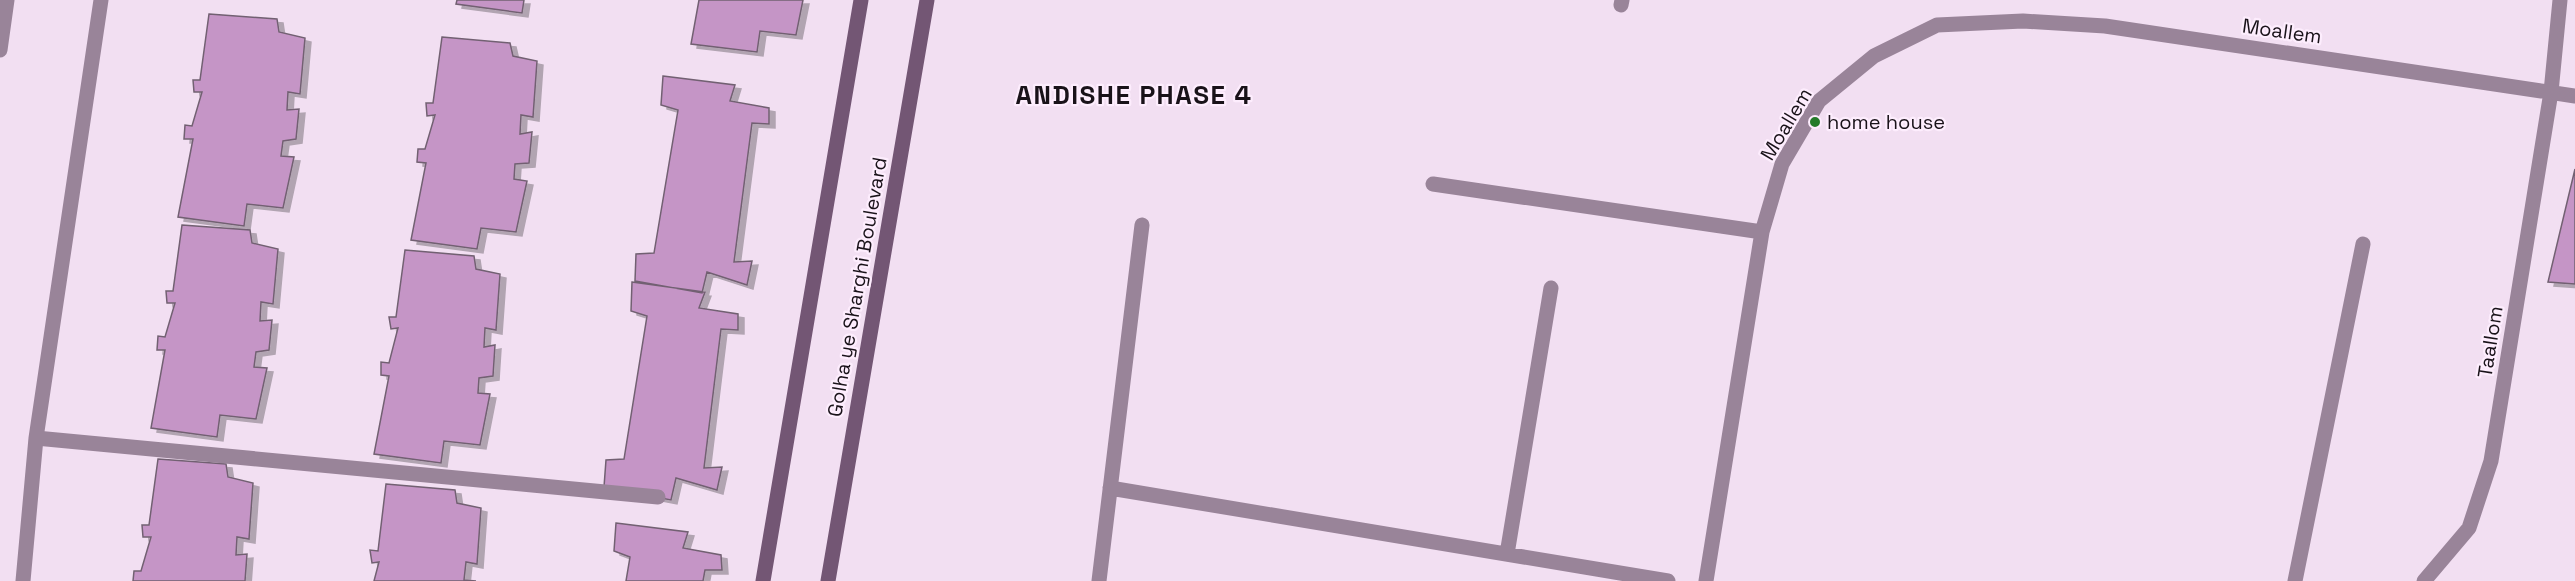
<svg xmlns="http://www.w3.org/2000/svg" width="2575" height="581" font-family="'Space Grotesk',sans-serif">
	<style>
		.building { fill: #c595c6; stroke: #726172; stroke-width: 1.5; filter: url(#shadow) }
		.lines { fill: none; stroke-linecap: round; stroke-linejoin: round }
		.service { stroke: #998499; stroke-width: 15 }
		.minor { stroke: #998499; stroke-width: 15 }
		.tertiary { stroke: #998499; stroke-width: 15 }
		.secondary { stroke: #735674; stroke-width: 15 }
		.poi-dot { fill: #247b29; stroke: #fdedfd; stroke-width: 2 }
		.labels { text-anchor: middle; dominant-baseline: central; stroke-width: 4.5; stroke-linejoin: round; paint-order: stroke }
		.street-label { font-size: 20px; fill: #191219; stroke: #fdedfd }
		.poi-label { font-size: 20px; fill: #191219; stroke: #fdedfd; text-anchor: start }
		.district-label { font-size: 26px; font-weight: bold; letter-spacing: 1.5px; fill: #191219; stroke: #fdedfd }
	</style>
	<defs>
		<filter id="shadow"><feDropShadow dx="6" dy="4" stdDeviation="0" flood-color="#0004"/></filter>
	</defs>
	<rect width="100%" height="100%" fill="#f2dff2"/>
	<path class="building" d="M457,0H524L522,13L456,4Z
		M699,0H803L796,35L760,31L757,52L691,44Z
		M209,14L277,19L279,32L305,38L300,94L288,92L287,110L299,109L296,139L283,141L281,156L294,157L283,208L247,204L244,226L178,217L193,139H184L185,125L192,126L202,92H194L193,80H200Z
		M442,37L510,43L513,56L537,61L533,117L521,115L520,134L532,132L529,163L515,164L514,179L527,181L516,232L481,228L477,249L411,240L426,163L417,162L418,149H425L435,115L427,116L426,103H433Z
		M663,76L735,85L730,101L769,108V124L752,123L734,262L752,261L747,285L707,272L702,293L635,281L636,254L654,253L678,110L661,105Z
		M2575,169V284L2548,282Z
		M182,225L250,230L252,243L278,249L273,304L261,302L260,321L272,320L269,350L256,352L254,367L267,368L256,419L220,415L217,437L151,428L165,350H157L158,336L165,337L175,303H167L166,291H173Z
		M405,250L474,256L476,269L500,274L496,330L485,328L484,347L495,345L493,376L479,378L478,393L490,394L480,445L444,441L441,463L374,454L389,376L381,375V362L389,363L398,328L391,329L389,317H396Z
		M632,282L705,292L699,308L738,314V330L721,329L704,468L722,467L717,490L676,478L671,500L604,487L606,460L624,459L647,316L631,311Z
		M158,459L226,464L228,477L253,483L249,539L237,537L236,555L247,554L245,581H133L134,571H141L151,537H143L142,525H149Z
		M386,484L455,490L457,503L481,508L477,564L466,562L464,580L476,581H374L379,562L372,563L370,550L378,551Z
		M616,523L688,532L683,548L721,555L722,570H705L703,581H626L630,557L614,551Z"/>
	<g class="lines">
		<path class="service" d="M36,438L658,497
			M23,581L36,438L101,0"/>
		<path class="minor" d="M1621,5L1622,0
			M1433,184L1762,232
			M1110,488L1668,581
			M1507,554L1551,288
			M1099,581L1142,225
			M1706,581L1762,232L1782,164L1819,101L1874,56L1937,25L2023,21L2105,26L2575,96
			M2295,581L2363,244
			M2424,581L2469,528L2491,461L2551,92L2560,0"/>
		<path class="tertiary" d="M0,50L7,0"/>
		<path class="secondary" d="M763,581L861,0
			M828,581L927,0"/>
	</g>
	<circle class="poi-dot" cx="1815" cy="122" r="6"/>
	<g class="labels">
		<g class="street-label">
			<text transform="translate(2282 31) rotate(8)">Moallem</text>
			<text transform="translate(1786 124) rotate(-59)">Moallem</text>
			<text transform="translate(857 287) rotate(-80)">Golha ye Sharghi Boulevard</text>
			<text transform="translate(2490 342) rotate(-81)">Taallom</text>
		</g>
		<g class="poi-label">
			<text x="1827" y="122">home house</text>
		</g>
		<g class="district-label">
			<text x="1134" y="95">ANDISHE PHASE 4</text>
		</g>
	</g>
</svg>
